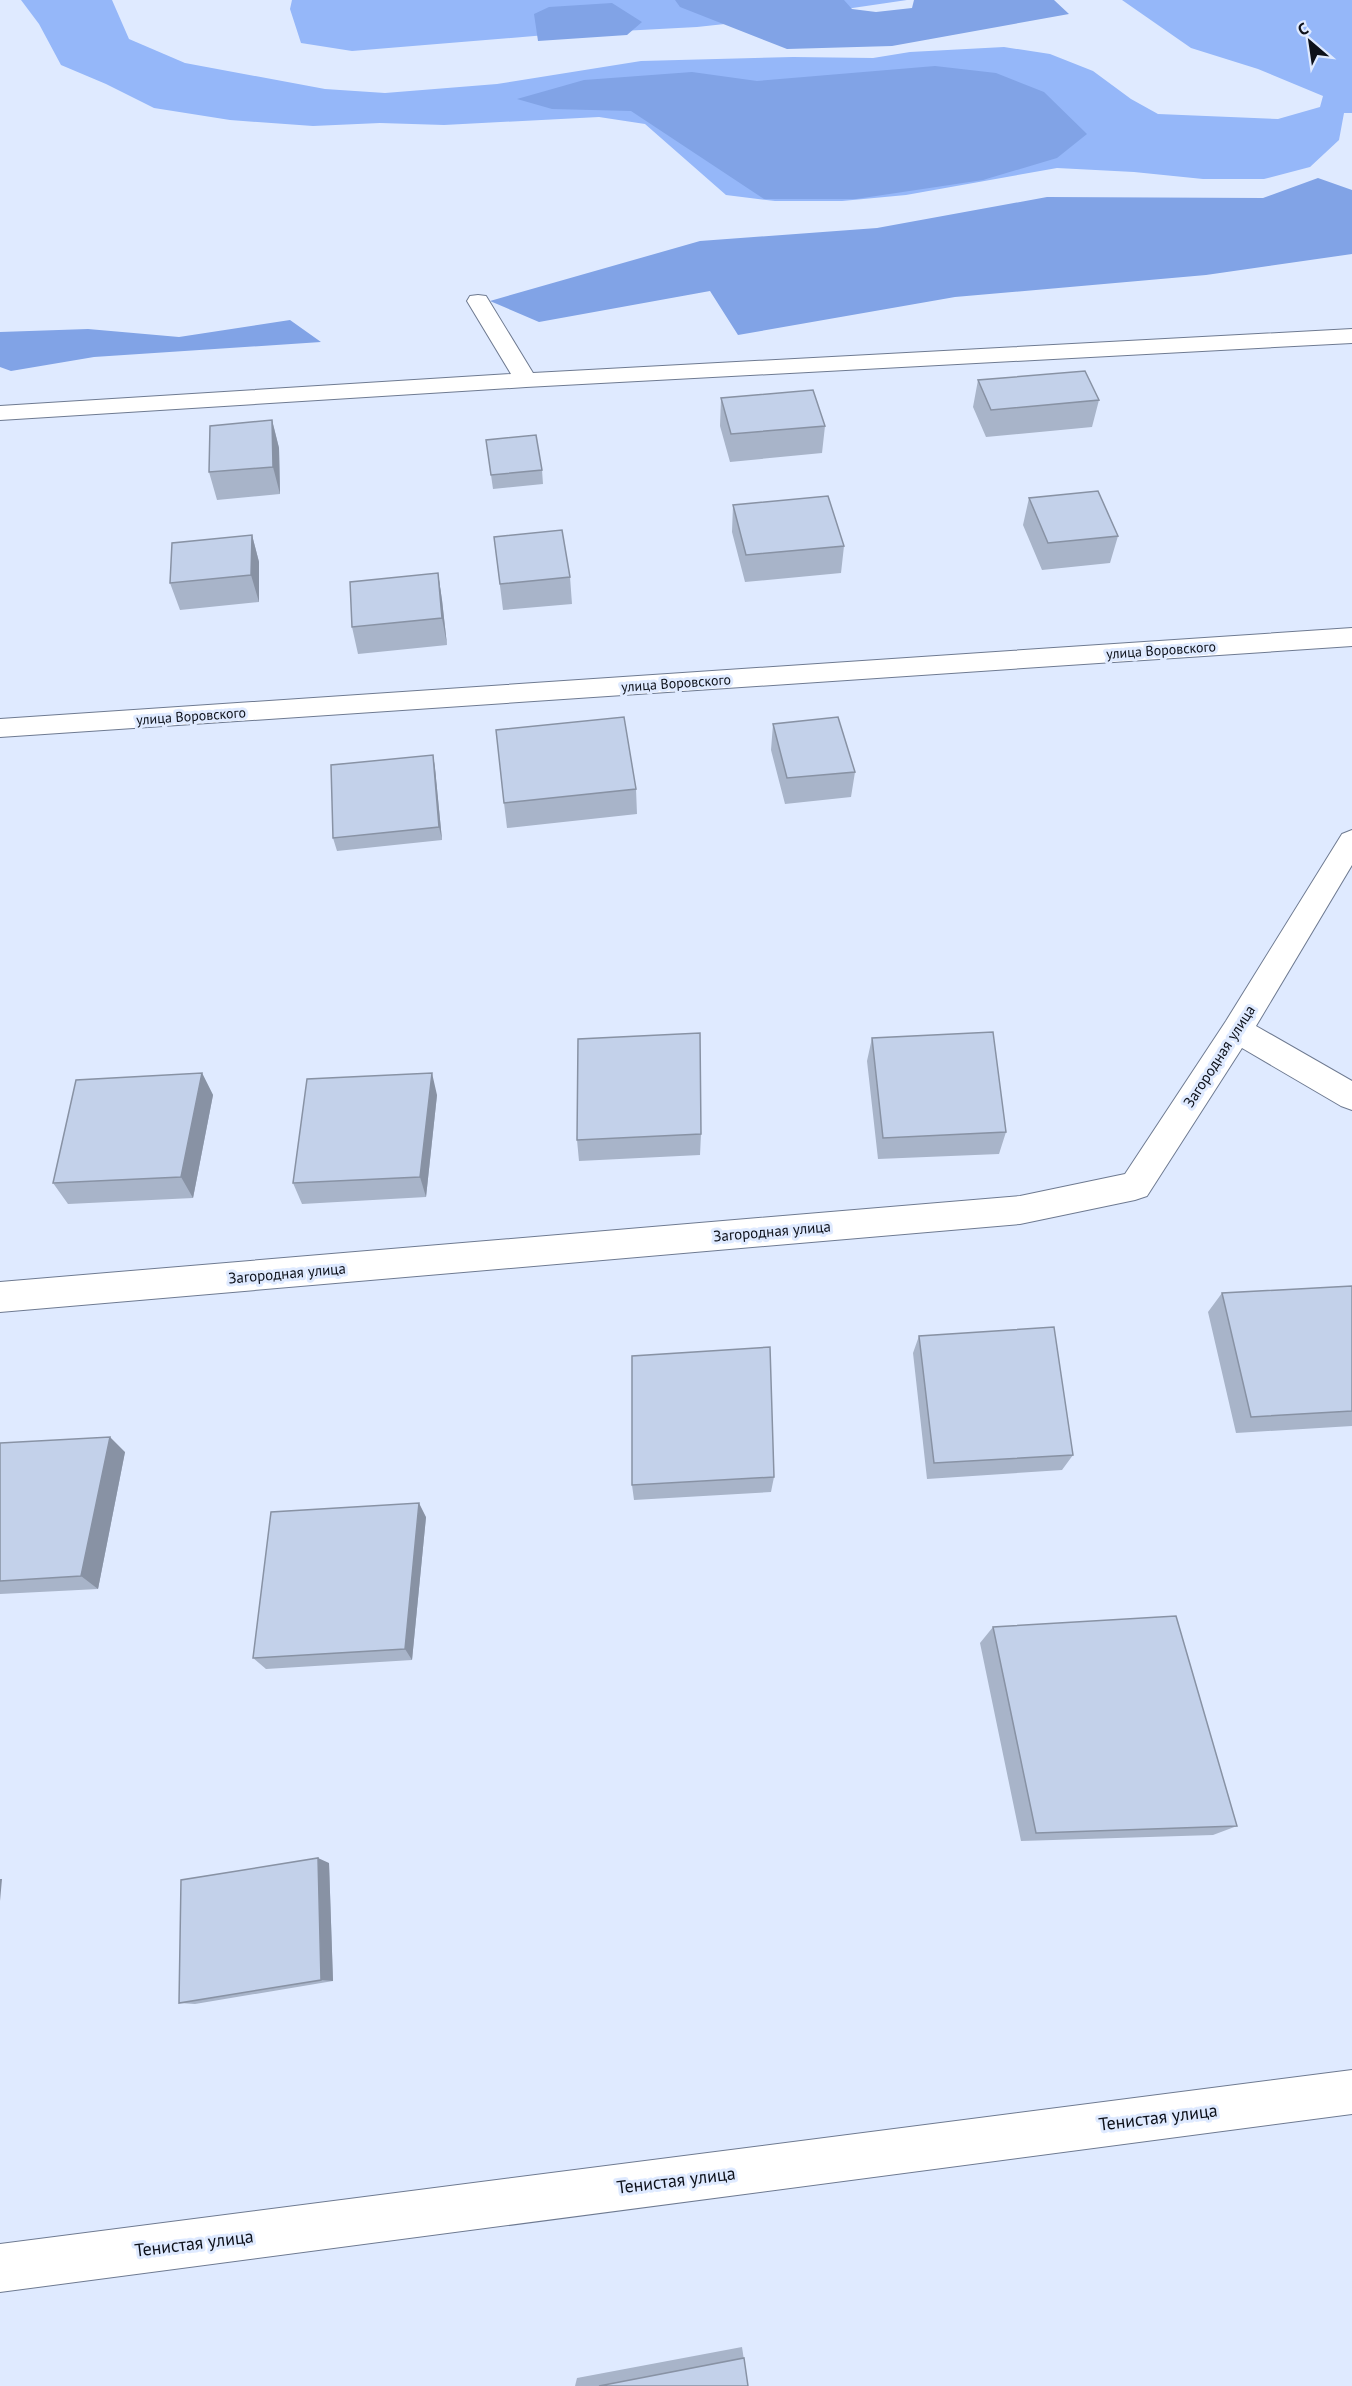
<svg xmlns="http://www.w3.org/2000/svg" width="1352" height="2386" font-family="'PT Sans',sans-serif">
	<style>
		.green { fill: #95b7f9 }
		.forest { fill: #81a3e6 }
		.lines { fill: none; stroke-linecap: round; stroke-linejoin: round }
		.minor-casing { stroke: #6e7a91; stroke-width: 2 }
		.minor { fill: #fff; fill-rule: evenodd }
		.wall { fill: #a8b4c9 }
		.shaded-wall { fill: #8892a4 }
		.building { fill: #c3d1ea; stroke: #8892a4; stroke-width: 1.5 }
		.labels { text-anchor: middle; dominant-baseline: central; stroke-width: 6; stroke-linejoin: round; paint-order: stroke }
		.far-street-label { font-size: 14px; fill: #0d111a; stroke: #dfeaff }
		.street-label { font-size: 15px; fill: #0d111a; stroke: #dfeaff }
		.near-street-label { font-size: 18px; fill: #0d111a; stroke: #dfeaff }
	</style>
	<rect width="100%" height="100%" fill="#dfeaff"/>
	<path class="green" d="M21,0H112L129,39L185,63L325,89L385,93L497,84L641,61L793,57L873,58L910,52L1004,47L1050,54L1093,71L1131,99L1158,114L1278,119L1320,107L1323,96L1258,69L1191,48L1122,0H1352V113H1344L1339,140L1310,167L1264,179H1203L1134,172L1057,168L906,195L842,201H775L726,195L645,124L599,117L444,125L380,123L313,126L230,120L154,108L106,84L61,65L39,24Z
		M292,0H907L798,16L697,27L546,35L352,51L301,43L290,9Z"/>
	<path class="forest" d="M675,0H844L852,9L876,12L912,8L914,0H1054L1069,14L892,46L787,49L680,7Z
		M612,3L642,22L627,35L538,41L534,14L549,7Z
		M935,66L996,73L1044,92L1087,134L1057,158L983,180L856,199H764L631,111L552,109L517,99L584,80L692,72L757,81Z
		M1318,178L1352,190V254L1206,275L955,297L738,335L710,291L539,322L490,301L700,241L877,228L1047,197L1263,198Z
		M290,320L321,342L94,357L11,371L0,367V332L88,329L179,337Z"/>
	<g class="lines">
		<defs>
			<path id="minor" d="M478,295L486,296L533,373L1352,329V343L526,387L0,420V406L511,374L467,301L470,296Z
				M1352,628V646L0,737V719Z
				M1352,830V865L1256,1026L1352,1081V1110L1341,1106L1242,1048L1147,1196L1135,1200L1020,1224L0,1312V1282L1020,1196L1125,1174L1226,1021L1342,834Z
				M1352,2070V2114L0,2292V2244Z"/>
		</defs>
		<use href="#minor" class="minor-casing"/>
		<use href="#minor" class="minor"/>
	</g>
	<path class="wall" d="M978,380L1099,400L1092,427L986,437L973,407Z
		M721,398L825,426L822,453L730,462L720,426Z
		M272,420L279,448L280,494L217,500L209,472Z
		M486,440L542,470L543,484L493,489Z
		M1029,498L1118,536L1110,563L1042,570L1023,525Z
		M733,505L844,546L841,573L745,582L732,532Z
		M252,535L259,562V602L180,610L170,583Z
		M494,537L570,577L572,604L503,610Z
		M438,573L442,600L447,645L358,654L352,627Z
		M773,724L855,772L851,797L785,804L771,750Z
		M433,755L435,768L442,840L337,851L333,838Z
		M636,789L637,814L507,828L504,803Z
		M872,1038L1006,1132L999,1154L878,1159L867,1061Z
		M202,1073L213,1095L193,1198L68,1204L53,1183Z
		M437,1095L426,1197L302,1204L293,1183Z
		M701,1134L700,1155L579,1161L577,1140Z
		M1352,1286V1426L1236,1433L1208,1312L1222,1293Z
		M919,1336L1073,1455L1062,1470L927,1479L913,1353Z
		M0,1443L125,1452L98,1589L0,1594Z
		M774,1477L771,1492L634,1500L632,1485Z
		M426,1517L412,1660L266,1669L253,1658Z
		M993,1627L1237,1826L1213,1835L1021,1841L980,1643Z
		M329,1863L333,1981L195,2004L179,2003Z
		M742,2347L748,2386H575L577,2378Z"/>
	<path class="shaded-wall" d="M272,420L279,448L280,494L273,467Z
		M252,535L259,562V602L251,575Z
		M438,573L442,600L447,645L442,618Z
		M433,755L435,768L442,840L439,827Z
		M202,1073L213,1095L193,1198L181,1177Z
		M432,1073L437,1095L426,1197L420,1177Z
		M110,1437L125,1452L98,1589L81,1576Z
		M419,1503L426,1517L412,1660L405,1649Z
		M318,1858L329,1863L333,1981L321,1980Z
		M0,1879H2L0,1901Z"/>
	<path class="building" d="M1085,371L1099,400L991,410L978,380Z
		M813,390L825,426L731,434L721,398Z
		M272,420L273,467L209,472L210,426Z
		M536,435L542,470L491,475L486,440Z
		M1098,491L1118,536L1048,543L1029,498Z
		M828,496L844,546L746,555L733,505Z
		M562,530L570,577L500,584L494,537Z
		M252,535L251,575L170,583L172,543Z
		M438,573L442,618L352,627L350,582Z
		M624,717L636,789L504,803L496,730Z
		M838,717L855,772L787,778L773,724Z
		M433,755L439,827L333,838L331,765Z
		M993,1032L1006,1132L883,1138L872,1038Z
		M700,1033L701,1134L577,1140L578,1039Z
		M202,1073L181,1177L53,1183L76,1080Z
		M432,1073L420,1177L293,1183L307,1079Z
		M1352,1286V1411L1251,1417L1222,1293Z
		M1054,1327L1073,1455L934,1463L919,1336Z
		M770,1347L774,1477L632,1485V1356Z
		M110,1437L81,1576L0,1581V1443Z
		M419,1503L405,1649L253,1658L271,1512Z
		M1176,1616L1237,1826L1036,1833L993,1627Z
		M318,1858L321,1980L179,2003L181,1880Z
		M744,2358L748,2386H599Z"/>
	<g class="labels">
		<g class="far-street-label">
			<text transform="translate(1161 650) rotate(-4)">улица Воровского</text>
			<text transform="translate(676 683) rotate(-4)">улица Воровского</text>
			<text transform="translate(191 716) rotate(-4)">улица Воровского</text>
		</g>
		<g class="street-label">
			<text transform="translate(1219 1056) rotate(-57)">Загородная улица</text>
			<text transform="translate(772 1231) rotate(-5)">Загородная улица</text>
			<text transform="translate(287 1273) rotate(-5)">Загородная улица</text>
		</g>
		<g class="near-street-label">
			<text transform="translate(1158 2117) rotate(-7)">Тенистая улица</text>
			<text transform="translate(676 2180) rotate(-7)">Тенистая улица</text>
			<text transform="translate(194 2243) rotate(-7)">Тенистая улица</text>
		</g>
	</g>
	<g transform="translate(1310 42) rotate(331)" stroke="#dfeaff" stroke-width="4.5" paint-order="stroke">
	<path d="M0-4.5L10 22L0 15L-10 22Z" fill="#0d111a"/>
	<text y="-9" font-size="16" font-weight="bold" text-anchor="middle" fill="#0d111a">С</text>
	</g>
</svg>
